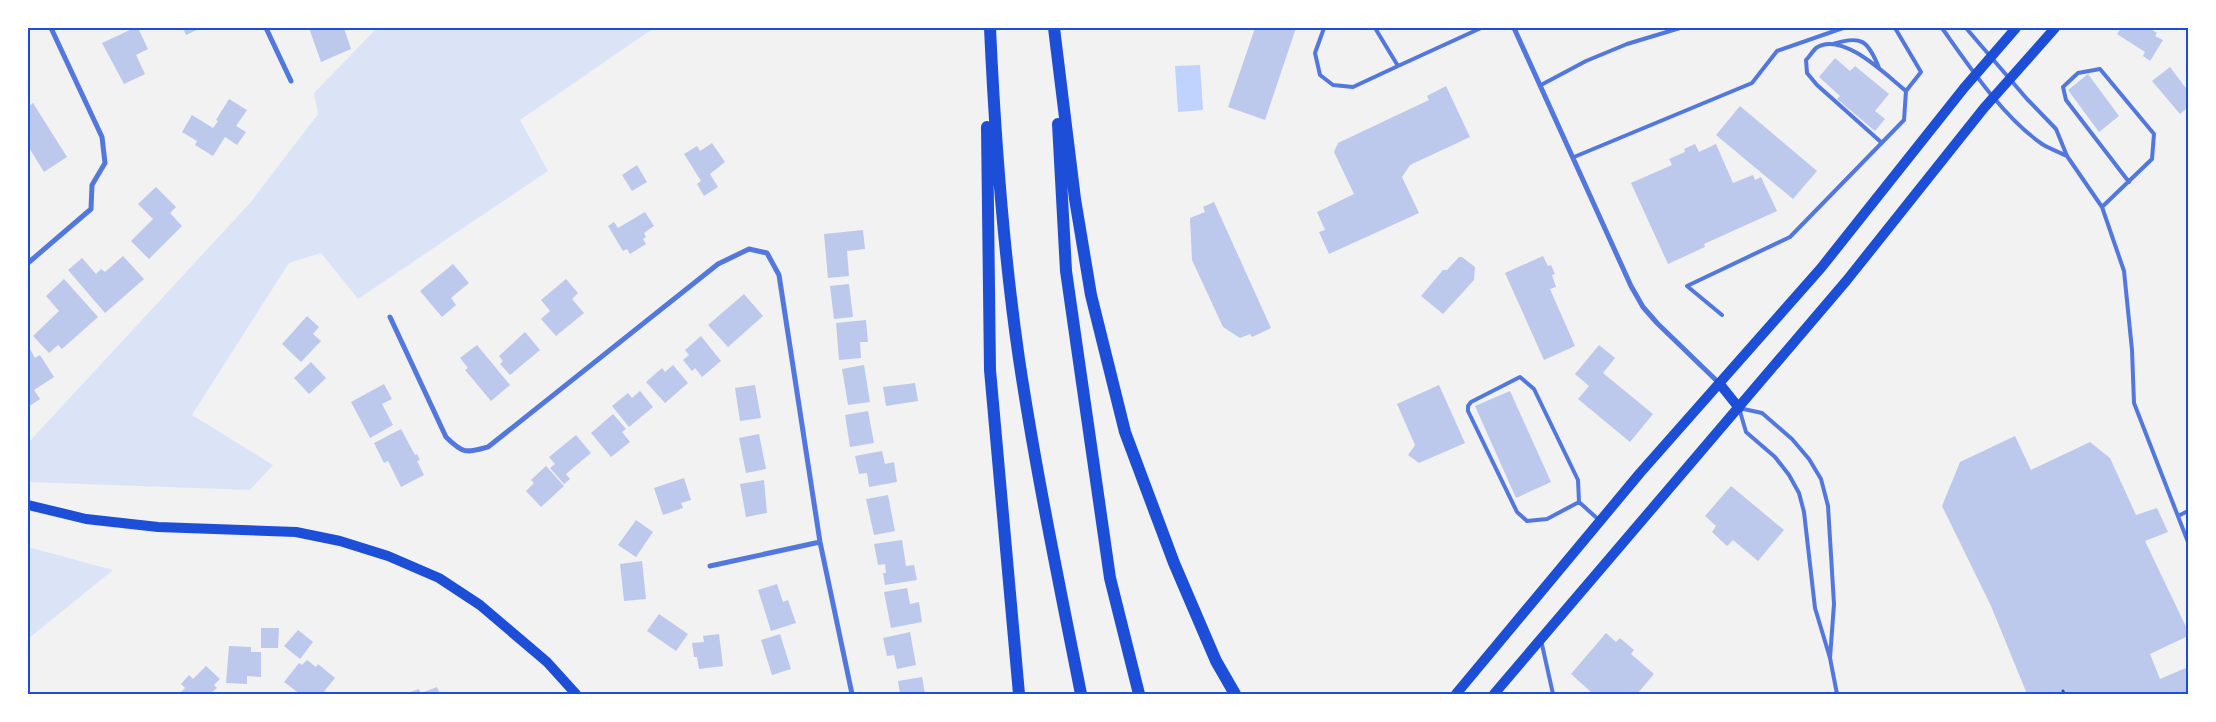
<svg xmlns="http://www.w3.org/2000/svg" width="2216" height="722" font-family="Barlow,sans-serif">
	<style>
		.green { fill: #dbe4f7 }
		.water { fill: #bfd3fe }
		.building { fill: #bdc9ec }
		.lines { fill: none; stroke-linecap: round; stroke-linejoin: round }
		.path { stroke: #1d4ed8; stroke-width: 3 }
		.service { stroke: #5277de; stroke-width: 4 }
		.minor { stroke: #5277de; stroke-width: 5 }
		.secondary { stroke: #1d4ed8; stroke-width: 10 }
		.motorway { stroke: #1d4ed8; stroke-width: 12 }
		.neatline { fill: none; stroke: #1d4ed8; stroke-width: 2 }
	</style>
	<rect width="100%" height="100%" fill="#f2f2f2"/>
	<path class="green" d="M377,28H654L520,120L548,171L358,299L321,253L289,263L192,415L273,465L250,490L28,482V443L250,203L318,114L314,93Z
		M28,547L113,570L28,639Z"/>
	<path class="water" d="M1200,65L1203,110L1178,112L1175,66Z"/>
	<path class="building" d="M134,28H138L148,49L136,55L145,74L124,84L102,43Z
		M183,28H201L186,35Z
		M309,28H344L351,49L321,62Z
		M1255,28H1296L1265,120L1228,107Z
		M2121,28H2149L2157,33L2155,36L2163,40L2150,61L2143,56L2145,52L2117,34Z
		M1835,58L1850,71L1855,66L1889,94L1875,111L1885,119L1875,131L1837,99L1840,96L1819,77Z
		M2170,67L2188,91V107L2180,114L2152,81Z
		M2088,74L2119,116L2099,132L2068,90Z
		M1446,86L1470,137L1410,165L1402,177L1419,213L1329,254L1319,232L1325,230L1317,212L1354,194L1334,152L1338,143L1429,100L1427,96Z
		M229,99L247,110L236,126L246,132L237,145L225,137L213,156L195,145L197,141L182,132L192,115L213,128L218,121L216,120Z
		M33,103L67,157L44,172L28,146V107Z
		M1740,106L1817,171L1793,199L1716,135Z
		M712,143L725,162L710,174L718,187L704,196L697,184L701,181L684,154L697,146L700,151Z
		M1695,144L1699,152L1716,144L1733,183L1753,175L1755,180L1761,177L1777,211L1704,244L1705,247L1668,264L1631,183L1672,165L1669,159L1685,152L1684,149Z
		M637,165L647,182L632,191L622,175Z
		M156,187L176,207L170,213L182,226L149,259L131,241L153,219L138,204Z
		M1214,202L1271,328L1252,337L1250,334L1240,338L1223,327L1192,260L1190,218L1205,212L1203,207Z
		M645,212L654,226L644,233L646,237L643,239L646,244L630,254L627,249L623,251L608,226L614,222L618,228Z
		M863,230L865,249L847,251L849,276L828,278L824,234Z
		M123,256L144,279L105,313L68,270L82,258L96,274L101,269L105,272Z
		M1543,256L1548,266L1551,265L1555,274L1552,275L1556,287L1550,289L1575,346L1544,360L1505,273Z
		M1459,257H1462L1475,267L1474,280L1443,314L1421,296L1443,270H1447Z
		M453,264L469,283L451,298L456,305L442,317L420,291Z
		M64,279L98,317L62,349L58,345L49,353L33,336L59,311L46,296Z
		M566,279L578,293L572,299L584,313L556,336L541,319L550,311L541,300Z
		M849,284L853,317L834,319L830,286Z
		M744,294L763,316L728,347L708,325Z
		M307,316L319,327L313,334L321,341L301,362L282,344Z
		M866,320L868,342H860L861,358L839,360L836,323Z
		M525,332L540,350L510,375L500,364L503,361L499,356Z
		M701,336L721,361L702,377L695,368L692,371L683,360L689,355L685,350Z
		M477,345L510,385L491,401L465,370L468,368L460,358Z
		M1599,345L1615,358L1603,373L1653,414L1630,442L1578,399L1589,386L1575,374Z
		M30,349L35,358L40,355L54,377L34,390L40,399L28,407V351Z
		M311,362L326,378L309,394L294,378Z
		M673,365L688,383L665,403L646,382L662,368L665,372Z
		M864,365L870,402L848,405L842,369Z
		M915,383L918,401L886,406L883,387Z
		M384,384L392,399L382,404L393,425L370,438L351,402Z
		M755,385L761,418L740,421L735,388Z
		M1439,385L1465,443L1419,463L1408,455L1415,445L1397,404Z
		M640,391L653,407L629,427L612,406L628,393L632,398Z
		M1510,391L1551,482L1516,498L1475,406Z
		M868,411L874,443L850,447L845,415Z
		M613,414L626,429L622,432L630,442L611,457L591,433Z
		M401,429L415,455L417,454L420,460L417,461L424,475L401,487L388,461L384,463L374,443Z
		M759,434L766,469L746,473L739,438Z
		M576,435L591,453L566,474L570,479L564,484L550,468L555,464L549,457Z
		M2015,436L2031,470L2090,442L2110,458L2136,515L2157,508L2168,532L2145,541L2188,631V636L2150,654L2160,679L2188,667V694H2027L1991,606L1942,506L1960,462Z
		M882,451L885,464L894,462L897,482L869,487L867,473L859,474L855,456Z
		M546,466L564,486L541,507L526,491L534,483L531,480Z
		M684,478L691,500L681,503L683,508L663,515L654,488Z
		M764,480L767,513L746,517L740,484Z
		M1731,486L1784,530L1758,561L1733,540L1727,546L1712,532L1716,526L1705,516Z
		M888,495L895,531L874,535L866,499Z
		M636,520L653,532L636,557L618,545Z
		M902,540L906,566L914,565L917,580L885,585L883,573H886L885,564L878,565L874,544Z
		M642,561L646,599L624,601L620,564Z
		M777,584L783,602L788,600L796,623L771,631L758,590Z
		M907,588L910,604L919,602L922,622L891,628L884,592Z
		M659,614L688,634L676,651L647,631Z
		M261,628H279L278,648H261Z
		M298,630L313,642L300,659L284,646Z
		M910,632L916,665L897,669L894,655L887,656L883,638Z
		M1606,633L1616,642L1620,638L1634,650L1631,654L1654,674L1637,694H1589L1591,692L1571,674Z
		M719,634L723,666L699,669L697,657H694L692,643L704,642L703,636Z
		M780,634L791,669L772,675L761,640Z
		M229,646L251,647V652H261V677L247,676V684L226,683Z
		M307,660L316,667L318,664L335,678L322,694H300L284,682L299,663L302,665Z
		M206,666L220,679L214,685L217,688L210,694H179L185,688L181,684L189,675L193,679Z
		M922,677L925,694H900L898,681Z
		M437,687L440,694H404L419,689L421,693Z"/>
	<g class="lines">
		<path class="path" d="M2063,691L2064,694"/>
		<path class="service" d="M1324,28L1315,53L1320,75L1333,85L1353,87L1398,66
			M1375,28L1398,66L1481,28
			M1942,28C1969,66 2003,117 2042,144C2050,149 2059,152 2067,156
			M1966,28L2027,99L2056,129L2067,156L2102,207L2124,271L2132,350L2134,403L2188,542
			M1833,44C1861,35 1868,40 1879,68
			M1541,85L1586,61L1627,44L1680,28
			M1882,143L1817,85L1807,73L1806,60C1809,57 1813,51 1816,48C1842,30 1887,76 1906,91
			M1574,157L1752,83L1777,51L1843,28
			M2102,207L2152,159L2154,134L2100,69L2078,73L2063,87L2066,100L2129,182
			M1722,315L1687,286L1790,237L1904,120L1906,91L1921,72L1895,28
			M1579,502L1547,519L1527,521L1517,512L1468,411V406L1471,402L1520,377L1534,389L1578,480L1579,502L1599,520
			M2178,516L2188,511
			M1541,640L1553,694
			M1830,658L1834,604L1828,506L1821,479L1809,459L1792,439L1762,413L1739,408L1746,432L1775,457L1789,475L1799,493L1804,512L1815,608L1830,658L1837,694"/>
		<path class="minor" d="M266,28L291,81
			M1514,28L1631,286L1643,307L1657,323L1719,383
			M28,263L91,209L92,185L105,163L102,137L51,28
			M390,317L446,437C463,454 466,453 488,447L718,264L749,249L767,253L779,275L820,542L852,694
			M710,566L820,542"/>
		<path class="secondary" d="M1719,383L1739,408
			M28,505L86,519L158,527L296,532L340,541L388,556L439,578L480,605L547,662L576,694
			M1456,694L1640,473L1821,268L1964,88L2016,28
			M1494,694L1847,280L1984,108L2055,28"/>
		<path class="motorway" d="M990,28C995,138 1003,249 1019,359C1036,472 1059,583 1081,694
			M1054,28L1075,199L1091,295L1125,432L1174,563L1216,661L1235,694
			M1058,124L1066,271L1110,578L1139,694
			M987,127L990,370L1019,694"/>
	</g>
	<rect width="2216" height="722" fill="none" stroke="#ffffff" stroke-width="58"/>
	<rect x="29" y="29" width="2158" height="664" class="neatline"/>
</svg>
